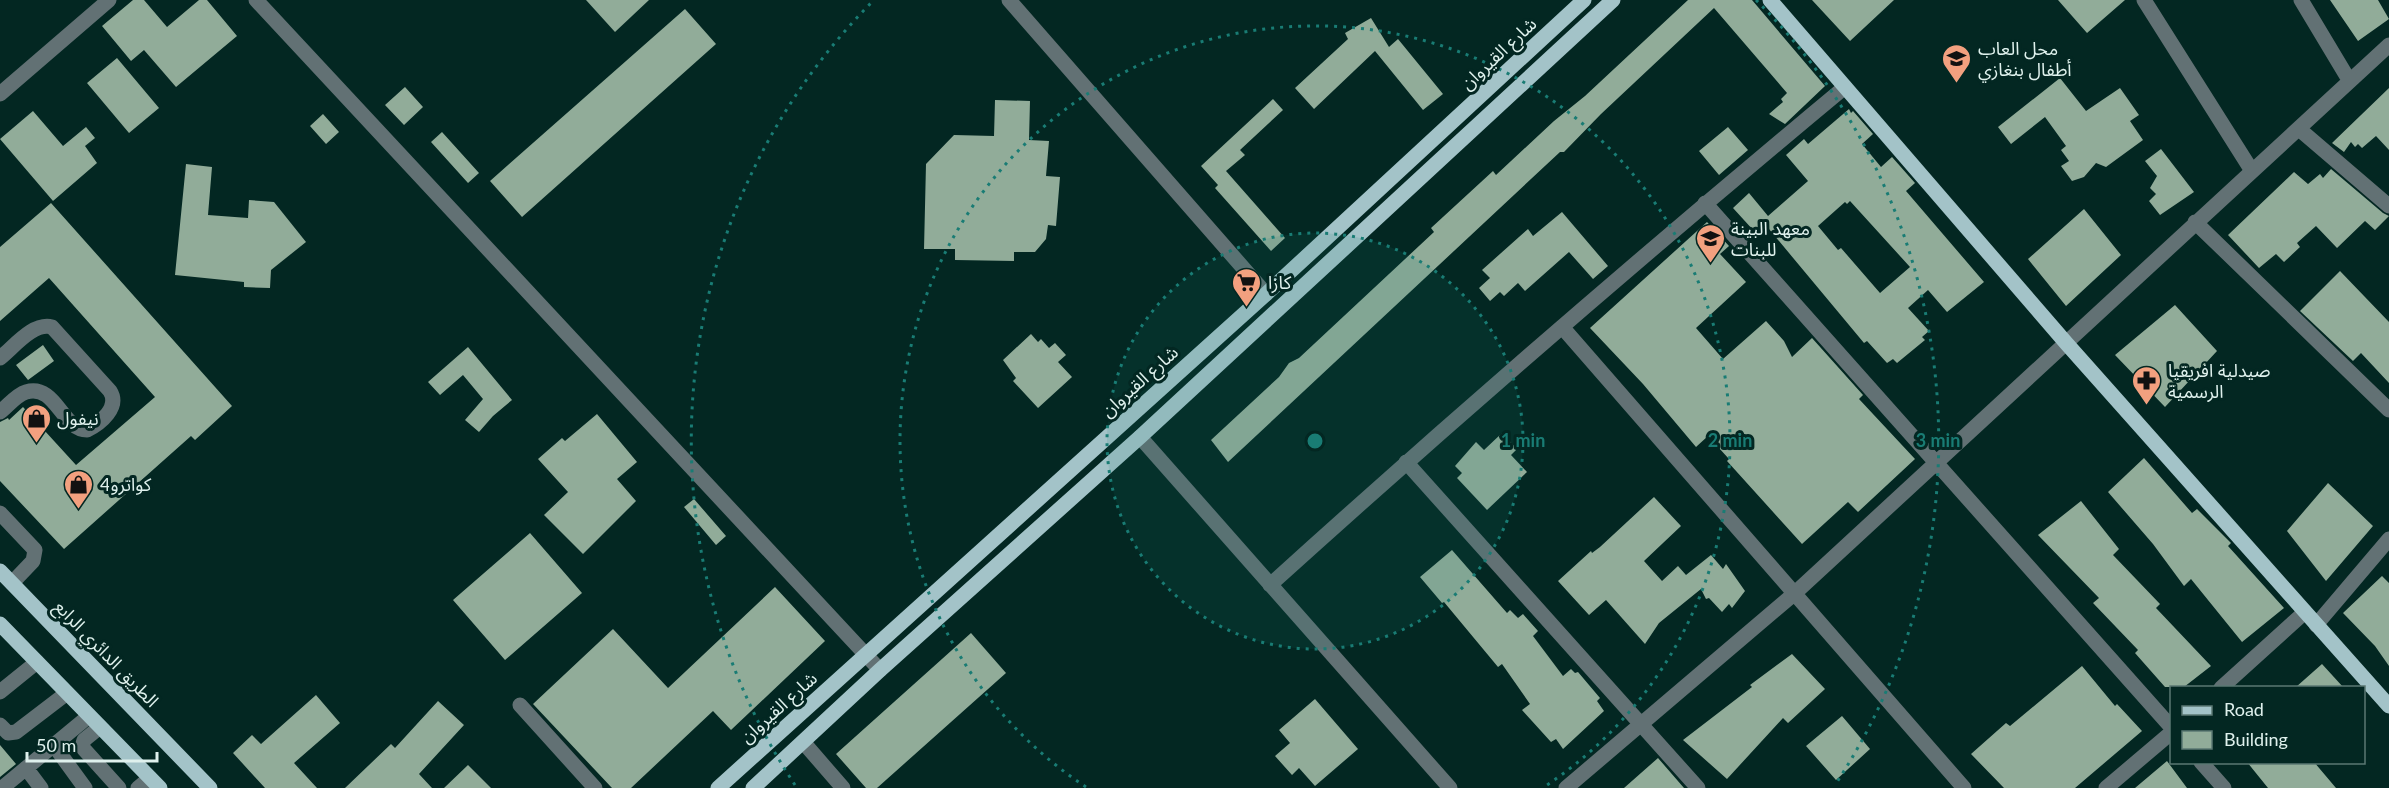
<svg xmlns="http://www.w3.org/2000/svg" width="2389" height="788" font-family="Lato,'Noto Sans Arabic',sans-serif">
	<style>
		.building { fill: #91ac99; fill-rule: evenodd }
		.lines { fill: none; stroke-linecap: round; stroke-linejoin: round }
		.minor { stroke: #627174; stroke-width: 15 }
		.major { stroke: #a3c3c8; stroke-width: 15 }
		.ring { fill: none; stroke: #197c74; stroke-width: 3; stroke-dasharray: 3 6 }
		.labels { text-anchor: middle; dominant-baseline: central; stroke-width: 6; stroke-linejoin: round; paint-order: stroke }
		.poi-label { font-size: 18px; fill: #dff1ed; stroke: #032722; text-anchor: start }
		.street-label { font-size: 18px; fill: #dff1ed; stroke: #032722 }
		.centre { fill: #197c74; stroke: #032722; stroke-width: 3 }
		.ring-label { font-size: 18px; text-anchor: middle; font-weight: bold; fill: #197c74; stroke: #032722; stroke-width: 6; stroke-linejoin: round; paint-order: stroke }
	</style>
	<rect width="100%" height="100%" fill="#032722"/>
	<path class="building" d="M133,0H144L167,27L199,0H207L237,36L176,87L144,50L131,61L102,26Z
		M586,0H649L615,32Z
		M1688,0H1752L1825,86L1785,124L1769,114L1783,102L1781,99L1787,93L1714,8L1601,114L1564,152H1560L1228,462L1211,440L1279,377L1289,363L1299,358L1434,232L1431,228L1493,171L1496,175L1554,121L1585,96Z
		M1812,0H1894L1850,41Z
		M2058,0H2125L2087,33Z
		M2330,0H2378L2389,19L2358,41Z
		M685,9L716,44L522,217L490,181Z
		M1371,18L1389,47L1398,39L1443,94L1423,110L1375,51L1314,109L1295,88L1348,39L1345,33Z
		M117,58L159,108L129,133L87,83Z
		M2060,78L2086,111L2120,88L2139,115L2130,121L2143,140L2106,167L2096,163L2084,177L2072,181L2061,166L2069,161L2061,150L2066,146L2045,117L2011,144L1998,127Z
		M405,87L423,107L404,125L385,105Z
		M2389,88V150L2376,136L2362,148L2358,144L2355,147L2351,142L2344,152L2332,143Z
		M1273,99L1283,110L1240,150L1245,155L1226,171L1285,238L1271,251L1215,188L1218,185L1201,166Z
		M995,100L1030,101L1029,140L1049,141L1046,176L1060,177L1056,226L1048,225L1046,239L1035,252H1014V261L955,260V249H924L926,164L954,135L994,136Z
		M1849,109L1851,113L1853,111L1873,134L1862,144L1881,167L1892,157L1915,183L1906,191L1984,282L1947,312L1928,290L1908,308L1929,331L1922,337L1925,340L1897,363L1893,359L1887,363L1867,341L1864,343L1764,223L1754,231L1733,208L1749,193L1768,216L1808,181L1786,155L1804,139L1808,144ZM1850,201L1910,267L1880,293L1841,248L1838,250L1818,226L1845,202L1847,204Z
		M33,111L63,146L86,127L95,138L85,146L97,163L53,201L0,139Z
		M323,114L339,132L326,144L310,126Z
		M1728,127L1748,150L1719,175L1699,151Z
		M442,132L479,173L468,183L431,142Z
		M2161,149L2194,192L2160,215L2149,201L2156,194L2150,188L2157,176L2145,161Z
		M186,164L212,167L208,215L248,218L249,200L274,202L306,242L271,270L270,288L244,287V282L175,275Z
		M2331,169L2383,213L2389,216L2375,230L2365,221L2337,248L2316,226L2297,243L2300,247L2284,262L2276,254L2259,268L2228,235L2294,172L2308,184L2320,174L2323,178Z
		M51,203L232,406L195,440L191,436L64,549L0,481V422L8,418L9,420L23,407L76,465L155,397L49,278L0,321V247Z
		M2084,209L2121,255L2066,306L2028,259Z
		M1562,212L1608,266L1593,279L1569,252L1525,291L1518,283L1504,296L1500,292L1490,301L1479,288L1490,278L1482,270L1528,229L1533,236Z
		M1707,222L1729,246L1720,254L1746,282L1696,328L1723,359L1766,321L1784,341L1792,357L1812,338L1863,395L1859,399L1915,459L1858,512L1848,502L1802,544L1727,461L1729,459L1708,436L1696,447L1643,384L1590,328Z
		M2340,271L2389,322V383L2361,353L2353,361L2300,311Z
		M2175,305L2217,351L2165,407L2115,355Z
		M1031,334L1038,342L1041,339L1049,348L1055,343L1066,355L1058,362L1072,377L1038,408L1013,381L1016,378L1003,360Z
		M43,345L54,361L28,380L16,365Z
		M468,347L512,400L493,416L479,432L465,420L483,399L463,375L440,395L428,382Z
		M597,414L637,462L617,479L636,501L583,554L544,515L568,492L538,459L562,438L565,441Z
		M1502,433L1517,449L1511,455L1527,472L1487,510L1457,478L1462,473L1455,466L1476,442L1484,450Z
		M2144,458L2192,513L2197,509L2231,543L2228,546L2284,608L2242,642L2191,579L2184,586L2153,544L2108,492Z
		M2328,483L2373,526L2326,581L2287,531Z
		M1654,497L1681,526L1644,561L1662,581L1678,566L1686,575L1711,555L1723,569L1726,564L1745,591L1732,608L1729,604L1722,612L1709,598L1706,599L1701,589L1659,623L1645,644L1606,600L1589,615L1558,581L1591,551L1592,553L1600,547Z
		M694,499L726,536L716,545L684,507Z
		M2081,501L2119,549L2113,555L2160,604L2156,608L2211,666L2184,687H2165L2135,653L2138,650L2093,603L2099,598L2038,535Z
		M530,533L582,593L505,660L453,600Z
		M1452,550L1507,613L1510,610L1518,618L1523,614L1538,631L1533,636L1563,676L1571,669L1575,673L1578,672L1600,698L1597,701L1604,711L1563,749L1556,739L1551,742L1522,710L1530,704L1502,664L1498,667L1444,602L1442,603L1420,577Z
		M2382,576L2389,583V666L2375,646L2343,613Z
		M775,587L825,641L731,730L713,711L631,788H612L533,704L613,629L668,688Z
		M971,633L1006,673L877,788H866L836,754Z
		M1792,654L1825,689L1788,723L1783,718L1727,779L1683,740L1752,687L1750,685Z
		M2322,664L2343,687H2296Z
		M2082,666L2115,706L2117,704L2142,731L2075,788H2004L1971,754L2006,723L2010,726Z
		M316,695L340,723L294,763L317,788H265L233,753L252,735L261,744Z
		M1315,699L1358,749L1315,786L1299,768L1292,775L1275,756L1290,743L1279,730Z
		M438,701L464,725L419,774L432,788H345L391,744L395,748Z
		M1842,716L1870,749L1836,780L1806,746Z
		M0,745L16,764L0,777Z
		M1658,758L1684,788H1624Z
		M2167,761L2187,788H2135Z
		M2247,762H2314L2336,788H2268Z
		M468,765L491,788H444Z"/>
	<g class="lines">
		<path class="minor" d="M256,0L880,670
			M1009,0L1266,294
			M2144,0L2252,171
			M2301,0L2349,80
			M0,94L109,0
			M2299,129L2389,206
			M1705,203L2172,728
			M2195,222L2389,410
			M1563,328L1964,788
			M0,358C14,347 33,322 52,327L110,391C120,407 101,423 87,430C62,430 56,383 26,392C16,395 8,406 0,412
			M1140,437L1450,788
			M1406,462L1698,788
			M0,513L35,550L33,561L12,583
			M1270,585C1458,415 1650,249 1845,87
			M2316,625L2389,539
			M2221,688L2305,612
			M0,692L37,662
			M520,705L595,788
			M0,725L8,733L16,732L67,693
			M100,727L84,740L82,747L119,788
			M804,743L843,788
			M53,744L85,788
			M2201,762L2224,788
			M26,768L41,788
			M2,788L89,716
			M138,788L150,778
			M1566,788L1795,593L2389,45
			M2106,788L2172,732"/>
		<path class="major" d="M1770,0L2067,344L2389,706
			M0,571L210,788
			M0,624L160,788
			M718,788L1266,294L1584,0
			M753,788L880,670L1140,437L1613,0"/>
	</g>
	<circle cx="1315" cy="441" r="208" fill="#197c74" fill-opacity=".12"/>
	<g class="ring">
		<circle cx="1315" cy="441" r="208"/>
		<path d="M1086 787A415 415 0 1 1 1544 787"/>
		<path d="M795 785A623 623 0 0 1 874 0M1756 0A623 623 0 0 1 1835 785"/>
	</g>
	<defs>
		<symbol id="school-pin" viewBox="-11 -11 22 30"><path d="M0 17L-7.5 6A9.5 9.5 0 1 1 7.5 6Z" fill="#f2a07f" stroke="#032722"/><path d="M0-5L7-2L0 1L-7-2ZM-4 1L0 2.5L4 1V4Q0 6-4 4Z" fill="#111"/></symbol>
		<symbol id="university-pin" viewBox="-11 -11 22 30"><path d="M0 17L-7.5 6A9.5 9.5 0 1 1 7.5 6Z" fill="#f2a07f" stroke="#032722"/><path d="M0-5L7-2L0 1L-7-2ZM-4 1L0 2.5L4 1V4Q0 6-4 4Z" fill="#111"/></symbol>
		<symbol id="supermarket-pin" viewBox="-11 -11 22 30"><path d="M0 17L-7.5 6A9.5 9.5 0 1 1 7.5 6Z" fill="#f2a07f" stroke="#032722"/><path d="M-6-5.5h2.5l.6 2H6L4.5 2H-2.5L-4.4-4H-6ZM-1.5 3.2a1.3 1.3 0 1 0 .1 0ZM3 3.2a1.3 1.3 0 1 0 .1 0Z" fill="#111"/></symbol>
		<symbol id="pharmacy-pin" viewBox="-11 -11 22 30"><path d="M0 17L-7.5 6A9.5 9.5 0 1 1 7.5 6Z" fill="#f2a07f" stroke="#032722"/><path d="M-2-6h4v4h4v4h-4v4h-4v-4h-4v-4h4Z" fill="#111"/></symbol>
		<symbol id="shop-pin" viewBox="-11 -11 22 30"><path d="M0 17L-7.5 6A9.5 9.5 0 1 1 7.5 6Z" fill="#f2a07f" stroke="#032722"/><path d="M-5-2.5h2.3a2.7 3.5 0 0 1 5.4 0H5L5.5 6h-11ZM-1.5-2.5h3a1.5 2.3 0 0 0-3 0Z" fill="#111"/></symbol>
	</defs>
	<g fill-rule="evenodd">
		<use href="#school-pin" x="1940" y="42" width="33" height="45"/>
		<use href="#university-pin" x="1694" y="222" width="33" height="45"/>
		<use href="#supermarket-pin" x="1230" y="266" width="33" height="45"/>
		<use href="#pharmacy-pin" x="2130" y="364" width="33" height="45"/>
		<use href="#shop-pin" x="20" y="402" width="33" height="45"/>
		<use href="#shop-pin" x="62" y="468" width="33" height="45"/>
	</g>
	<g class="labels">
		<g class="poi-label">
			<text x="1978" y="48">محل العاب<tspan x="1978" dy="21">أطفال بنغازي</tspan></text>
			<text x="1731" y="228">معهد البينة<tspan x="1731" dy="21">للبنات</tspan></text>
			<text x="1268" y="282">كازا</text>
			<text x="2168" y="370">صيدلية افريقيا<tspan x="2168" dy="21">الرسمية</tspan></text>
			<text x="57" y="418">نيفول</text>
			<text x="100" y="484">كواترو4</text>
		</g>
		<g class="street-label">
			<text transform="translate(1498 53) rotate(-43)">شارع القيروان</text>
			<text transform="translate(1139 381) rotate(-42)">شارع القيروان</text>
			<text transform="translate(107 653) rotate(46)">الطريق الدائري الرابع</text>
			<text transform="translate(778 707) rotate(-42)">شارع القيروان</text>
		</g>
	</g>
	<circle cx="1315" cy="441" r="9" class="centre"/>
	<g class="ring-label">
		<text x="1523" y="447">1 min</text>
		<text x="1730" y="447">2 min</text>
		<text x="1938" y="447">3 min</text>
	</g>
	<rect x="2170" y="686" width="195" height="78" fill="#032722" stroke="#5b7873" stroke-width="1.5"/>
	<rect x="2182" y="706" width="30" height="9" fill="#a3c3c8" stroke="#5b7873" stroke-width="1.5"/>
	<text x="2224" y="716" font-size="18" fill="#dff1ed">Road</text>
	<rect x="2182" y="731" width="30" height="18" fill="#91ac99" stroke="#5b7873" stroke-width="1.5"/>
	<text x="2224" y="746" font-size="18" fill="#dff1ed">Building</text>
	<path d="M27 752v9h130v-9" fill="none" stroke="#dff1ed" stroke-width="3"/>
	<text x="36" y="752" font-size="18" fill="#dff1ed" stroke="#032722" stroke-width="4.5" paint-order="stroke">50 m</text>
</svg>
